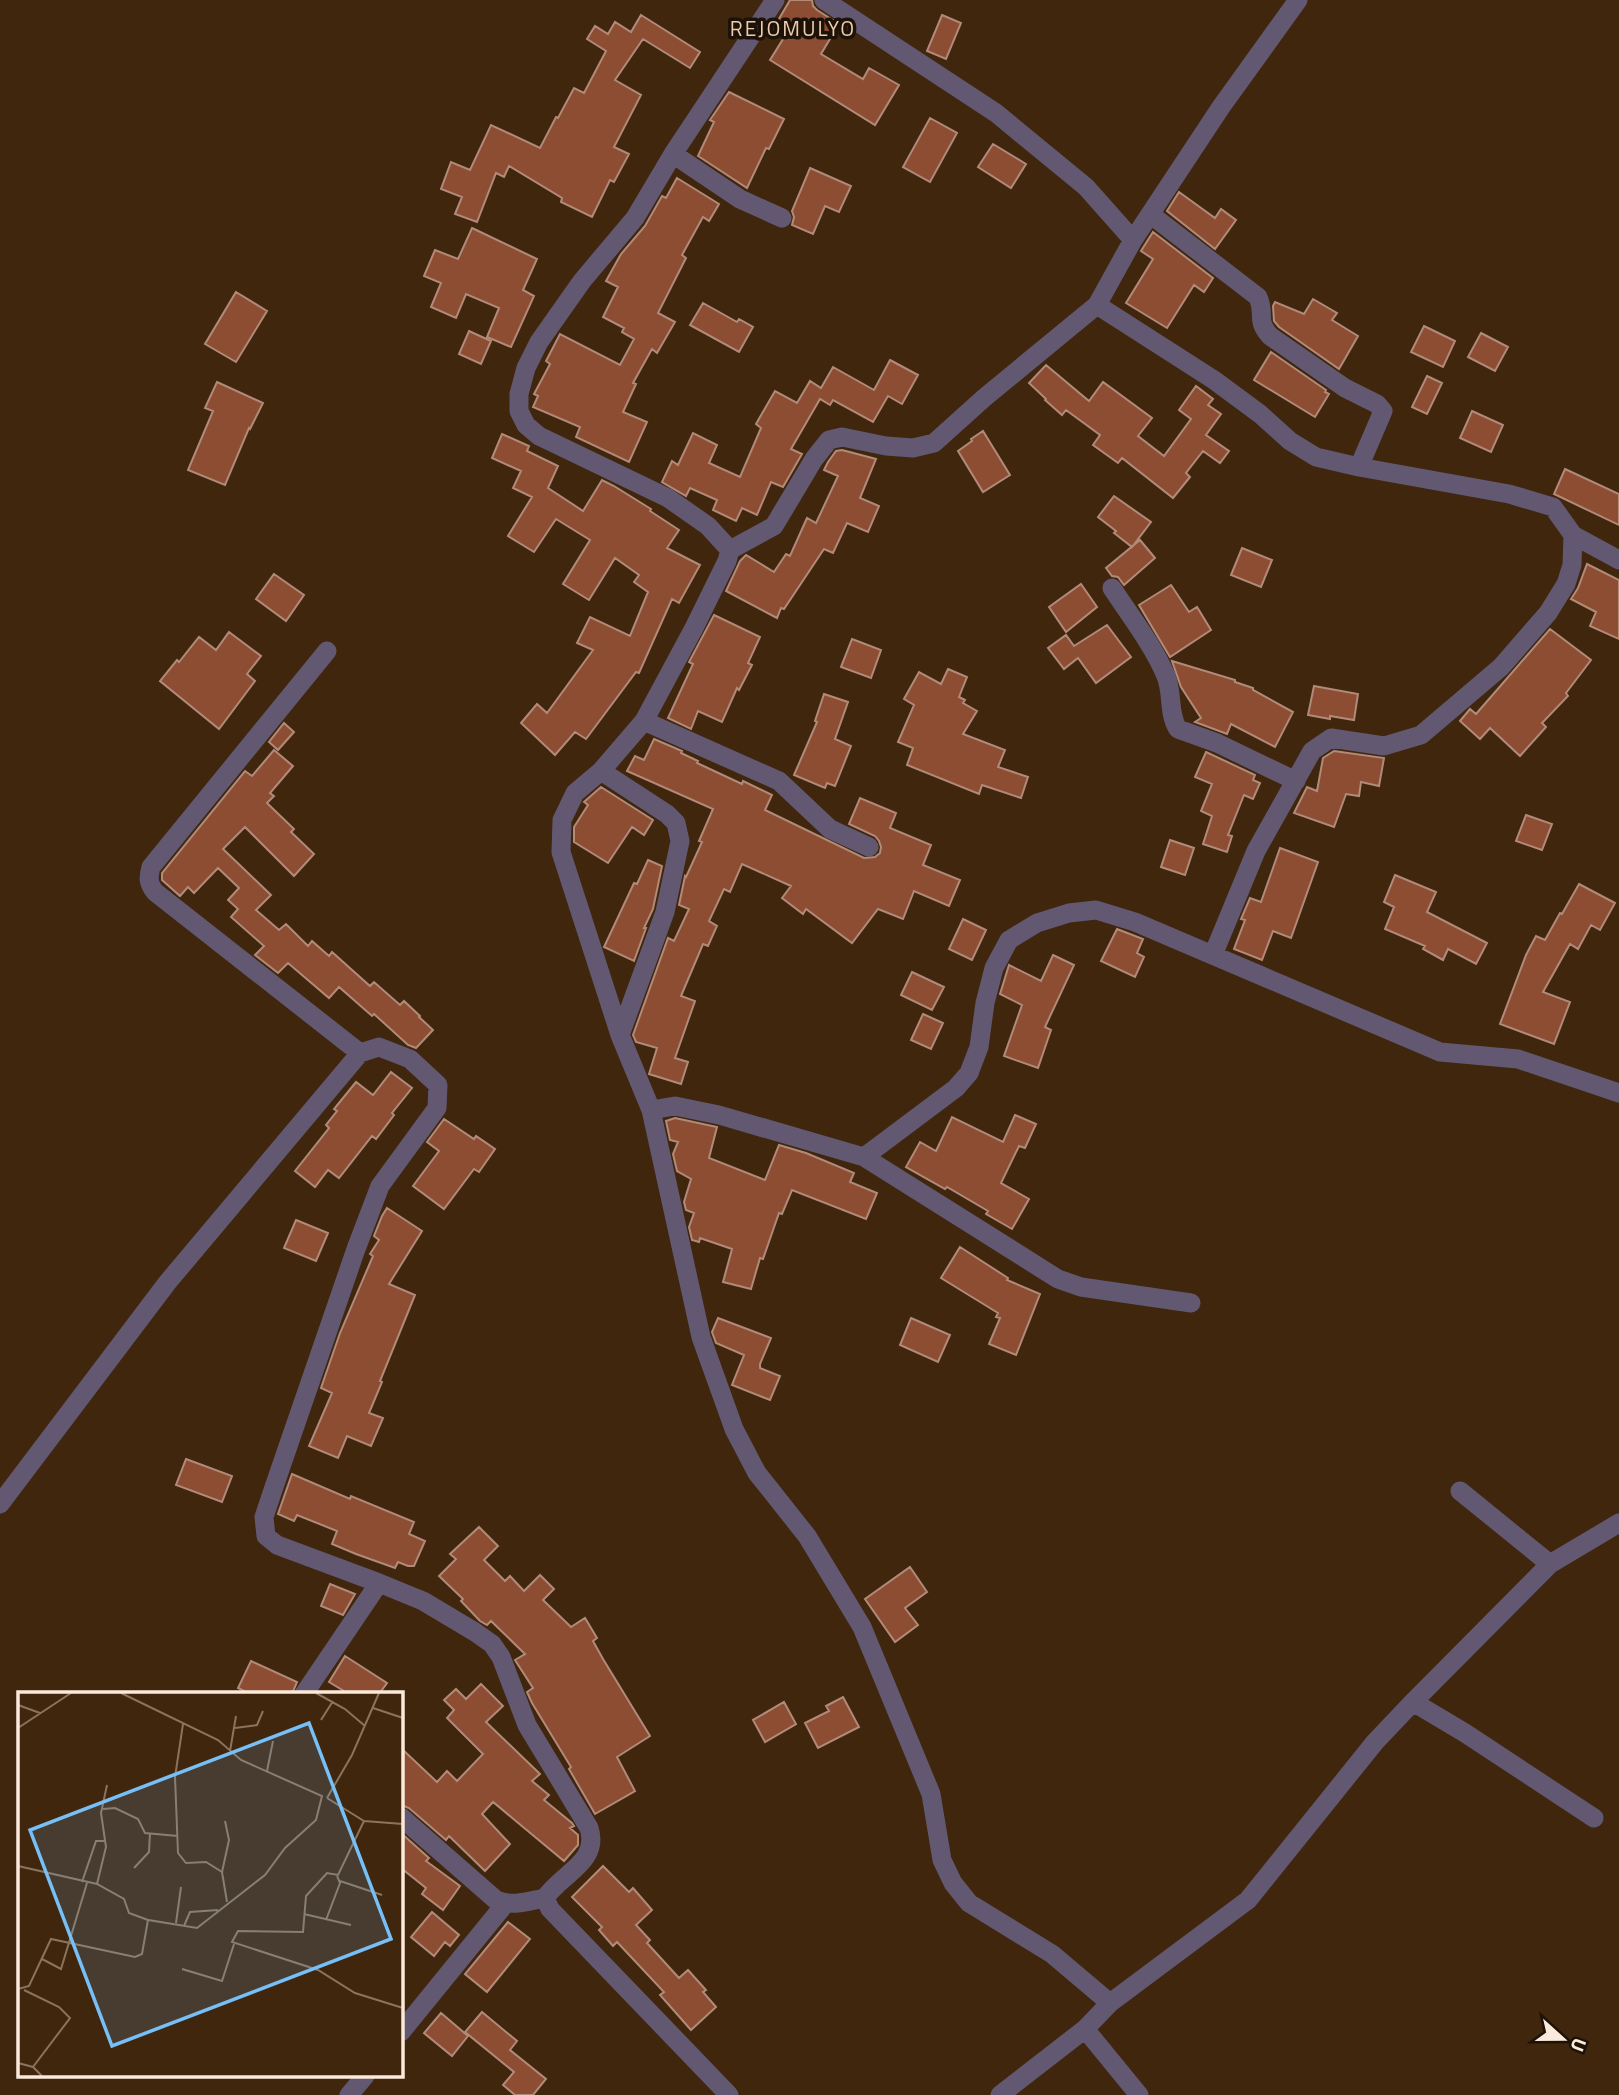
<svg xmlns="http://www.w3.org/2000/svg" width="1619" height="2095" font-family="'Titillium Web',sans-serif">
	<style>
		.building { fill: #8d4d32; stroke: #b18a7a; stroke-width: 2 }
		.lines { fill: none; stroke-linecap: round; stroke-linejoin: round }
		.minor { stroke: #625872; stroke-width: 19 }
		.labels { text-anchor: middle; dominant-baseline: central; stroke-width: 7; stroke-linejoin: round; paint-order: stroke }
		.quarter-label { font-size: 21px; letter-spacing: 2px; fill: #eccbae; stroke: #1d1208 }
		.inset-road { fill: none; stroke: #8a745f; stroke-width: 2 }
		.view { fill: #77bff7; fill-opacity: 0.15; stroke: #77bff7; stroke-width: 3.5 }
		.inset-edge { fill: none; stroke: #fbeadb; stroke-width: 3.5 }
	</style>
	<rect width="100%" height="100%" fill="#3f260c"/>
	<path class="building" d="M790,0H812L813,6L817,10L839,24L821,54L863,79L869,68L899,85L875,125L770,60L788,31L776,24Z
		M641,15L700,52L690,68L643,39L615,80L641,95L614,147L629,154L614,182L610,180L592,217L561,202L562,198L509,166L504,177L496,173L477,222L455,214L462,197L441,189L451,162L470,170L491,125L540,148L556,117L558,118L574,88L584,93L606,51L587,39L595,26L608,34L615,22L631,32Z
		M942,15L961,23L946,59L927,51Z
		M729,92L784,119L769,149L766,148L747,188L698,156L714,122L710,120Z
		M930,118L957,133L930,182L903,167Z
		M993,144L1026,164L1011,188L978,167Z
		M810,168L851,186L839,212L825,206L813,234L792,225L794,217L792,211Z
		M677,178L719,204L709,221L703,217L682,255L686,258L658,313L675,322L657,353L652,349L633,383L636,384L623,412L647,422L629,462L576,437L580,427L533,407L538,396L534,394L550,364L546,361L560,334L620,365L634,339L622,332L624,328L603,317L618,287L606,281L621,254L645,226L662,196L666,198Z
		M1179,192L1215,218L1221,209L1236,220L1215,249L1167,211Z
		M472,228L537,259L523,290L534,296L511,347L487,337L499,308L466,294L456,318L431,307L441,283L424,276L435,250L458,259Z
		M1153,232L1213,278L1204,292L1194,285L1167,328L1126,303L1153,259L1141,251Z
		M236,292L267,311L236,362L205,344Z
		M1313,299L1337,313L1332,320L1358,336L1339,369L1279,327L1274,321L1273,306L1275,302L1304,314Z
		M703,303L737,322L739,319L753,327L739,352L690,325Z
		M1424,326L1455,341L1443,367L1411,352Z
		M469,331L491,341L481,364L459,354Z
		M1481,333L1508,347L1495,371L1468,357Z
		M1271,352L1326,390L1325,392L1329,394L1315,417L1254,380Z
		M890,360L918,375L902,404L888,396L873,422L833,400L830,405L820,399L791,449L802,454L783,487L771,482L757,515L742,508L736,521L713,510L717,500L690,488L686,496L662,482L672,461L678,465L693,433L717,445L709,463L740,477L761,428L756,424L775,391L797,403L810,381L821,388L833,367L874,390Z
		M1046,365L1089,401L1103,382L1152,418L1138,436L1164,456L1191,419L1179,410L1196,386L1213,399L1208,405L1221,414L1206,435L1229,451L1220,463L1203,451L1186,473L1190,477L1173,498L1122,458L1118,463L1093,445L1100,435L1066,410L1062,415L1045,400L1046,399L1029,383Z
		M1427,376L1442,383L1427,414L1412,407Z
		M217,382L263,403L250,429L249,428L225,485L188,470L213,411L205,408Z
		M1472,411L1503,425L1491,452L1460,438Z
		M983,431L1010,475L983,492L958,451L972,441L971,439Z
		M502,434L529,446L527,451L558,466L548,488L583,511L602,480L614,486L651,509L650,511L679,530L667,548L700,565L679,603L672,599L639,673L636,672L586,739L575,732L555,755L521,723L537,704L547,713L593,650L577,643L590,617L630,636L648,592L634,582L639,575L615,558L589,600L563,584L590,540L556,519L534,552L508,536L532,497L513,488L521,471L492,458Z
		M842,450L876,459L860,498L879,506L868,532L847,523L833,553L824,549L784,609L781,608L777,618L726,591L740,561L746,555L774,572L786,554L790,556L807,518L816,523L838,476L824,470L828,462L836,451Z
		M1565,469L1619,494V525L1554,494Z
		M1114,496L1151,522L1132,547L1114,533L1116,531L1098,517Z
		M1140,540L1155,558L1124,585L1118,577L1112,576L1106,568Z
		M1242,548L1272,560L1261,587L1231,575Z
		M1587,564L1619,580V639L1590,626L1596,612L1571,599L1578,588Z
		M274,574L304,595L286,621L256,599Z
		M1081,584L1097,607L1066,632L1049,607Z
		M1171,585L1189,612L1197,607L1211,630L1170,657L1139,605Z
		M714,615L760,637L748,663L752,665L739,690L737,688L722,722L698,711L691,729L668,718L693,664L689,662Z
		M1107,625L1131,657L1096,683L1078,658L1064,669L1048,648L1066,635L1074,646Z
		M1550,629L1591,660L1566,693L1568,696L1542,723L1546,727L1520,756L1490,728L1480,739L1460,721L1470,709L1476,714Z
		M229,632L261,656L247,674L255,681L219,729L160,681L177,660L179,662L199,637L216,650Z
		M852,639L881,650L871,678L841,667Z
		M1172,661L1235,680V682L1253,688V690L1293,712L1275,747L1231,724L1227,734L1195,722L1201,718L1181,687Z
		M948,669L967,677L959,697L965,700L963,703L977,711L963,734L1005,750L998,767L1028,777L1021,798L982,785L979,794L907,765L913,748L898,742L914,705L904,699L919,672L941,684Z
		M1314,686L1358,694L1354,720L1330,716V719L1308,715Z
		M824,694L848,702L835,739L851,746L835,786L827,783L825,788L794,775L817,722L815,721Z
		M284,723L294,732L278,750L269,742Z
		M654,739L682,751L681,753L698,761L697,763L742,784L743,781L772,795L765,810L864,858L875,857L880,853L881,847L879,841L875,836L849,824L860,798L896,813L890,828L931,845L923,865L960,880L949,906L914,891L903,919L878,909L852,943L806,909L803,914L782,898L791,886L742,864L730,892L724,889L709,921L717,926L708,946L703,944L681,996L695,1001L675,1058L688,1062L681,1084L649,1074L657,1048L636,1042L633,1035L668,938L674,941L689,909L679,905L685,876L686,877L702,842L699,841L713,809L627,771L635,756L644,760Z
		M274,750L293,766L270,793L274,796L267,803L294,829L291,832L314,854L294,876L245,827L223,849L271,895L256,910L279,930L286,924L308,946L312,941L329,956L332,952L370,986L374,982L400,1005L404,1001L420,1016L419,1017L433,1030L416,1048L408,1045L374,1014L372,1016L339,987L329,998L288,963L278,973L255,955L264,946L231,917L238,909L228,900L239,888L218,868L194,893L188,887L180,896L162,880V873L245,771L252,776Z
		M1334,751L1384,758L1379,786L1361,782L1359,796L1346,794L1334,827L1294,813L1307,787L1317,791L1323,758Z
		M1206,752L1255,775L1253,780L1260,783L1253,799L1244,795L1228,835L1232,836L1227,852L1203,844L1212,816L1201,811L1212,784L1195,777Z
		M601,787L653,820L644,835L632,827L608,863L574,842V827L588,805L584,802L585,801Z
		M1526,815L1552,824L1542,850L1516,841Z
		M1170,840L1194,848L1185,875L1161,867Z
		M1280,848L1318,862L1291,938L1273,931L1262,960L1234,949L1245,920L1241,919L1250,898L1261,902Z
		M648,860L662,866L653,909L644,928H646L634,961L604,947L634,883L637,884Z
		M1395,875L1436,892L1427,912L1487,943L1476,964L1448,949L1443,960L1423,949L1425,946L1385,929L1394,907L1384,902Z
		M1579,884L1615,903L1600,930L1591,925L1578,949L1570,944L1543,992L1570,1002L1554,1044L1500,1024L1526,955L1536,936L1545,940L1560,913L1562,914Z
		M963,919L986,930L972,960L949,949Z
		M1117,929L1143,939L1137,953L1144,957L1135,977L1101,961Z
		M1053,955L1074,965L1045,1027L1051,1030L1038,1068L1004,1056L1022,1005L1000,994L1009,965L1041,981Z
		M912,972L944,987L932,1010L901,995Z
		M923,1014L943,1023L931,1049L911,1040Z
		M391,1072L412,1088L392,1113L394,1115L376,1139L372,1136L339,1178L328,1170L315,1187L295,1171L329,1128L326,1125L337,1111L334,1109L356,1082L373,1095Z
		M1015,1115L1036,1124L1025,1148L1019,1146L1001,1183L1029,1199L1012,1229L986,1214L988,1211L947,1187L945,1189L906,1167L920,1142L936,1151L952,1117L1003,1142Z
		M675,1118L717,1127L709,1158L765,1180L779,1145L806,1153L854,1173L850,1182L877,1193L866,1219L792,1190L782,1214L779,1213L763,1259L760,1258L751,1289L723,1282L732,1249L700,1238L699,1242L692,1240L689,1227L694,1213L686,1210L684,1202L691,1179L677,1171L673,1154L678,1142L670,1140L666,1121Z
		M444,1119L474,1139L476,1136L495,1149L479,1172L474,1169L444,1209L413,1186L439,1151L427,1142Z
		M387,1208L422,1231L389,1284L415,1295L380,1381L382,1382L369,1413L383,1418L371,1446L347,1436L338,1458L309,1446L332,1393L321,1388L340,1333L373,1256L370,1254L379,1240L374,1236L382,1216Z
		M296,1220L328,1233L316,1261L284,1248Z
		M960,1247L1008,1278L1007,1280L1040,1294L1016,1355L989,1344L1000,1318L996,1317L998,1313L941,1278Z
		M718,1318L771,1338L760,1364V1368L780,1376L770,1400L732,1385L744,1355L716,1343L712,1332Z
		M911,1318L950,1335L938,1362L900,1345Z
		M186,1459L232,1476L222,1502L176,1485Z
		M292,1474L350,1499L351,1496L414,1522L409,1534L425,1541L414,1566H408L398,1562L395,1568L356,1554L332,1544L337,1531L297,1515L294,1521L278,1514Z
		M479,1527L498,1546L484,1560L505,1581L510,1576L524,1591L540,1575L554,1589L543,1600L571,1627L585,1618L597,1638L593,1641L603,1659L650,1736L617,1757L635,1791L595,1814L569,1769L571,1767L532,1703L527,1692L533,1688L515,1660L525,1654L491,1621L487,1625L480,1621L461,1601L463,1599L439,1576L456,1559L450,1554Z
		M910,1567L927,1592L905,1608L918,1625L895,1642L865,1599Z
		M330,1584L355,1594L343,1615L321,1606Z
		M345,1656L387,1683L379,1694H349L329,1682Z
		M251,1661L297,1682L292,1694H250L238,1688Z
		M481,1684L503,1706L486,1722L540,1774L532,1781L549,1795L544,1800L572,1823L574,1826L570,1828L578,1835V1845L564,1861L493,1802L482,1814L510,1844L485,1871L449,1836L446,1840L409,1808L401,1805V1748L437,1782L447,1771L457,1781L483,1754L447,1718L454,1710L444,1700L456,1689L466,1699Z
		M843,1697L859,1727L818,1748L805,1723L829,1711L826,1706Z
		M784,1702L796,1724L765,1742L753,1720Z
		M401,1833L429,1858L426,1861L460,1886L443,1910L422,1894L426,1888L401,1868Z
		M603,1866L629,1892L633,1888L652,1910L636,1925L650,1940L647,1943L679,1978L688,1970L706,1990L703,1992L716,2007L691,2030L660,1995L664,1992L617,1942L613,1946L599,1930L602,1927L572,1897Z
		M432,1912L459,1935L450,1946L445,1942L434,1956L411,1937Z
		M508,1922L530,1939L487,1992L465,1974Z
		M482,2012L517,2041L510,2050L546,2079L533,2095H515L503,2085L514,2072L465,2032Z
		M441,2013L468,2036L452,2056L424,2033Z"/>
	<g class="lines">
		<path class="minor" d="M775,0L673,154L635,218L582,281L539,342L526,368L519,394V411L526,425L539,436L668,498L708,526L730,550L727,561L694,628L644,721L601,771L575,793L562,820L561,852L620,1035L651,1110L701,1337L734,1429L757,1473L807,1536L862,1627L931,1794L942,1860L953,1883L969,1903L1052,1954L1110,2003L1248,1900L1375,1742L1413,1702L1550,1564L1619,1523
			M824,0L996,113L1086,187L1133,240
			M673,154L740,199L782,218
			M1150,214L1258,297C1266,315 1255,319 1270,336L1345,388L1377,404L1383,411L1359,467
			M1097,305L1214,380L1260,414L1290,441L1316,457L1359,467L1509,494L1553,507L1573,535L1619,560
			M730,550L774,526L814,459L829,440L842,437L886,446L913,448L934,443L984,398L1097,305L1133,240L1221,107L1298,0
			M1112,588C1131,617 1153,645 1166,676C1173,693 1168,714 1178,729L1217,743L1296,781
			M327,651L151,867C148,878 148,883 155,892L360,1053
			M644,721L779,781L830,829L869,847
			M601,771L667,814L676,823L680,841L665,912L620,1035
			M1213,955L1256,851L1312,751L1331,738L1384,746L1421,735L1501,667L1548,613L1566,584L1572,565L1573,535
			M651,1110L675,1106L719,1115L864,1157L1058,1279L1081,1287L1191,1303
			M864,1157L956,1088L969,1073L979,1047L985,1003L994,968L1009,940L1037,923L1069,913L1096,910L1135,922L1440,1052L1518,1059L1619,1093
			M1460,1491L1550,1564
			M0,1504L167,1283L360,1053L379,1047L410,1059L438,1085L437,1108L380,1186L356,1249L274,1487L264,1517L266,1536L277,1545L379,1583L423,1601L475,1632L492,1644L501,1657L527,1725L589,1828C600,1862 562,1873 545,1898L550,1909L729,2095
			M304,1694L379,1583
			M1413,1702L1465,1733L1594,1818
			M401,1817L496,1900C512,1907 529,1901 545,1898
			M1085,2029L1139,2095
			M401,2032L505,1904
			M349,2095L365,2076
			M1000,2095L1085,2029L1110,2003"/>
	</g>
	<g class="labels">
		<g class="quarter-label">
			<text x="793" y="28">REJOMULYO</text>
		</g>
	</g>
	<g transform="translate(18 1692)">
		<rect width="385" height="385" fill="#3f260c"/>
		<path class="inset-road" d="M298,1L327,17L347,34M0,13L22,21M355,16L385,26M303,28L315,9M165,32L157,85L160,161L168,171L188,170L204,180M0,36L53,1M217,36L239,33L245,19M212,59L218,24M249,79L255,49M309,106L334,63L361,1M309,106L346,129L385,132M85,117L97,116L120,127L127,141L160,144M207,129L211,148L204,180L209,210M346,129L320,183L309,181L288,204L285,240L220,239L214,250L300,278L337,301L385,316M0,174L79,192L106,207L111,221L130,228M116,176L131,160L132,141M322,189L364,203M64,190L78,149H87M79,192L88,155L83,121L89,93M286,222L333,233M308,228L322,191L319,184M158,231L163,195M166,234L172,220L200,218M24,267L43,277L69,191M164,277L204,289L216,252M0,297L11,294L33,247L117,265L124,262L130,228L179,236L247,183L267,156L298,128L304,104L223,68L200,48L103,1M6,298L41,315L52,326L15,375M0,371L15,375L24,384"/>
		<path class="view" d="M291,31L373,247L94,354L12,138Z"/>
		<rect width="385" height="385" class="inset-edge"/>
	</g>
	<g transform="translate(1563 2039) rotate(111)" stroke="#1d1208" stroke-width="5" paint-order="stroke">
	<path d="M0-5L12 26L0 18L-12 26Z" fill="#fbeadb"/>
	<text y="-10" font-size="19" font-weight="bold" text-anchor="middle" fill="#fbeadb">U</text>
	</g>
</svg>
